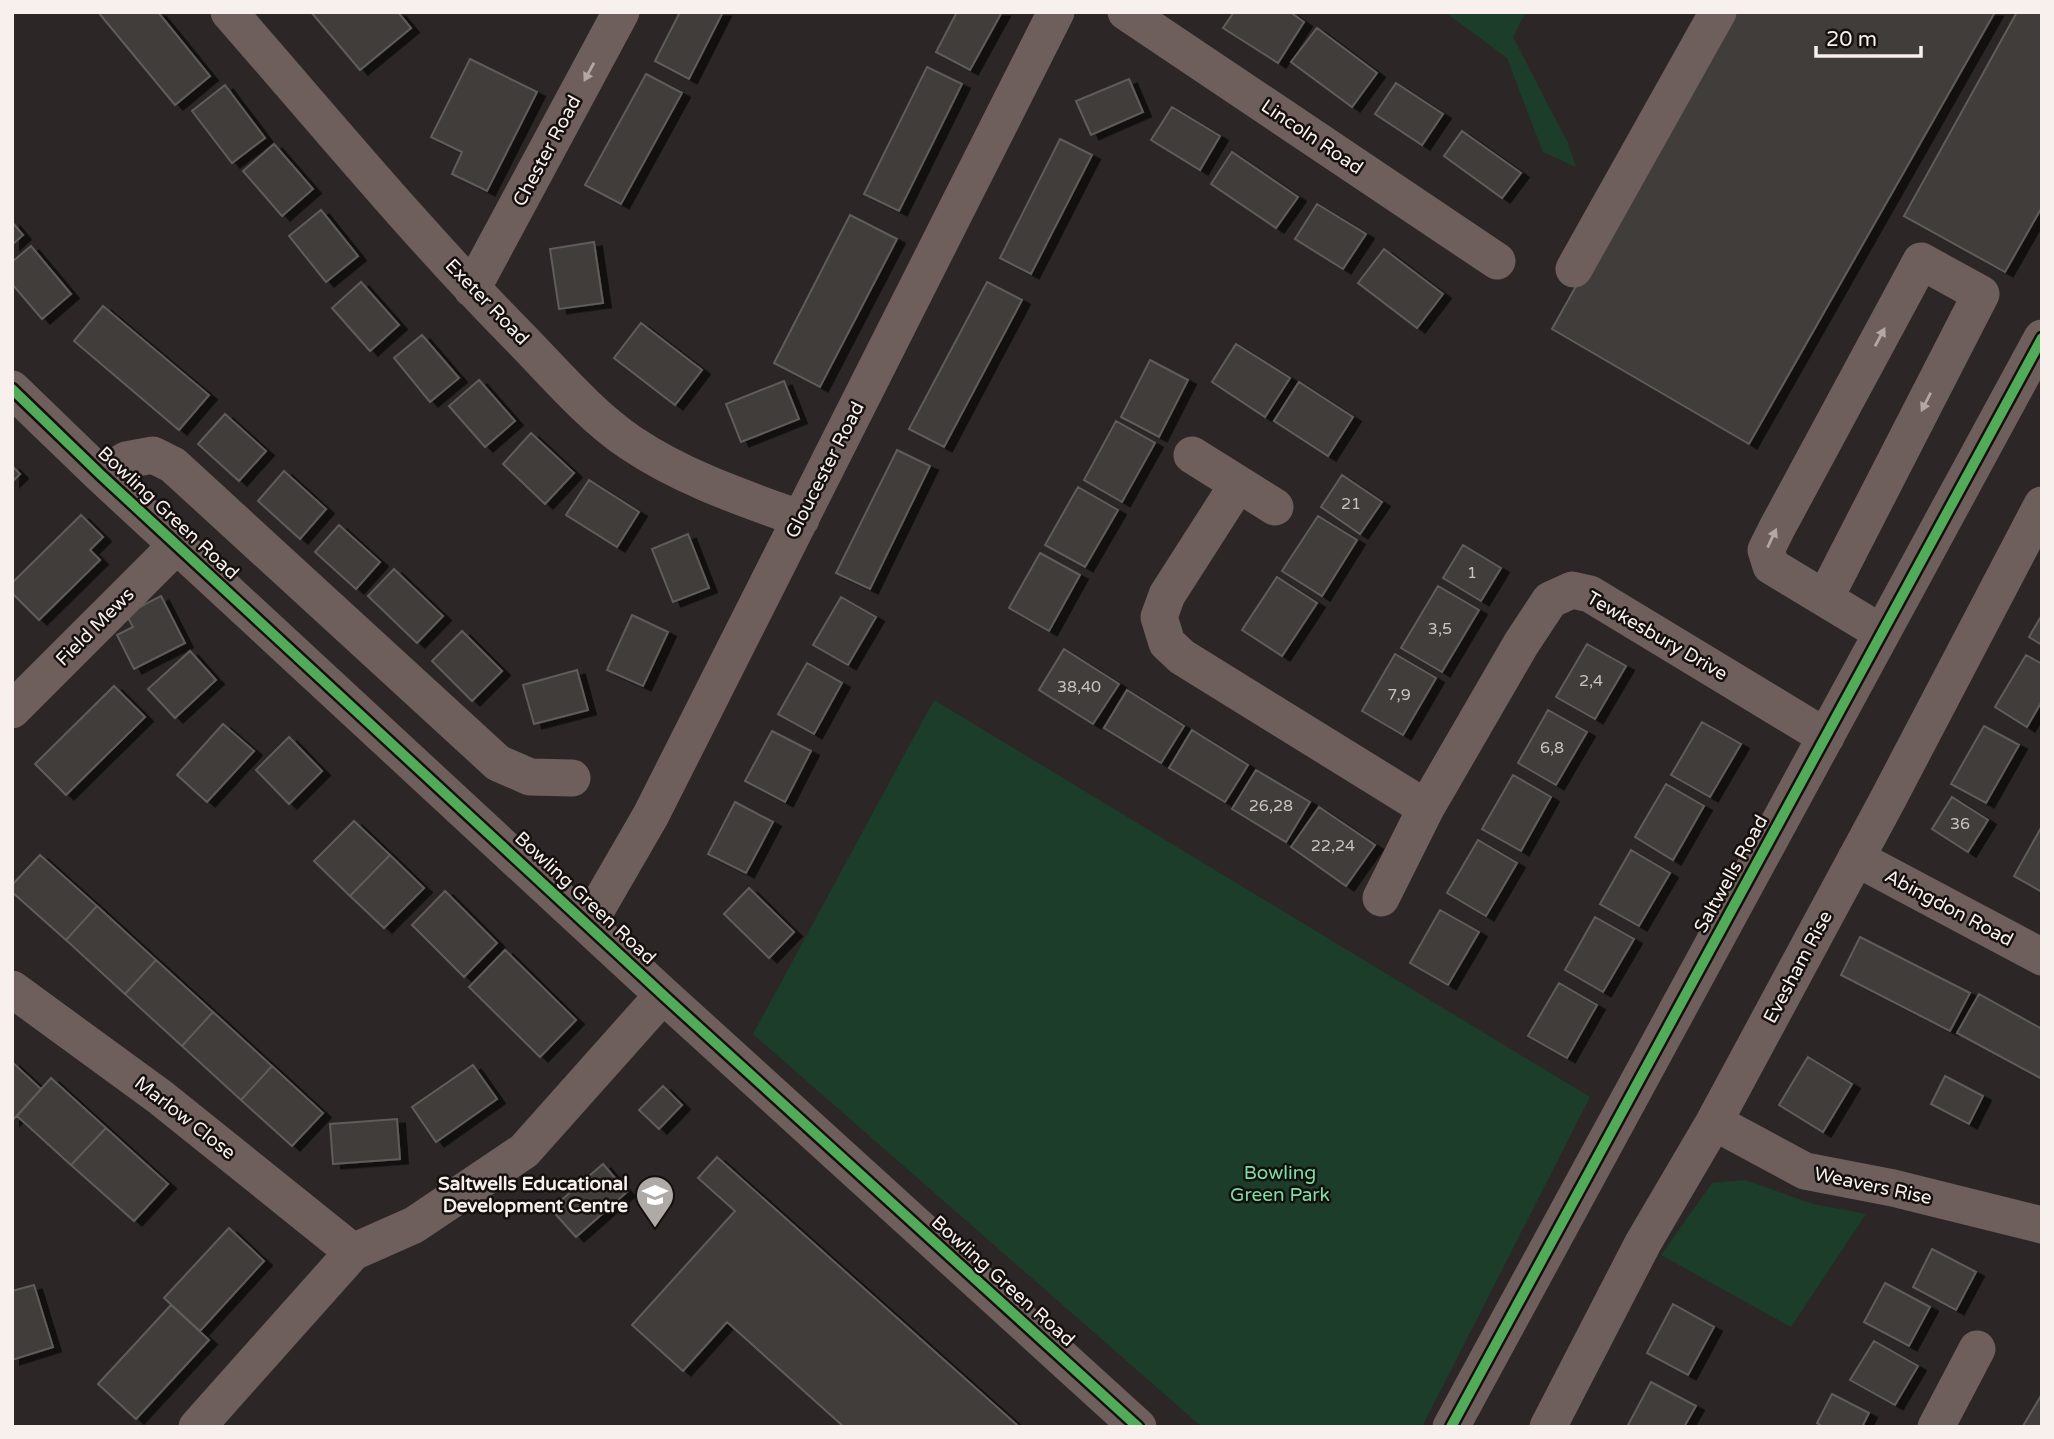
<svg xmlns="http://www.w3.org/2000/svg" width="2054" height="1439" font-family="'Varela Round',sans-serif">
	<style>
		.green { fill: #1b3d2a }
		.building { fill: #403c3a; stroke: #605c5a; stroke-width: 2; filter: url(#shadow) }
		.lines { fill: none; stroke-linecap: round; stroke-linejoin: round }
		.minor { stroke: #6f5f5c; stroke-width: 37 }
		.cycleway-casing { stroke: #15100e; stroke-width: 15 }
		.cycleway { stroke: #51ab58; stroke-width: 10 }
		.oneway { fill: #b3a8a4 }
		.labels { text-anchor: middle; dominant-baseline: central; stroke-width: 5; stroke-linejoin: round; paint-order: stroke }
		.number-label { font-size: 16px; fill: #c9c3c0 }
		.street-label { font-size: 19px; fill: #f7f0ed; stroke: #15100e }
		.park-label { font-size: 19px; fill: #7adfa7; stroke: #15100e }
		.poi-label { font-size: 19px; font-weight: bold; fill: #f7f0ed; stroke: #15100e; text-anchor: end }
	</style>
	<defs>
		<filter id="shadow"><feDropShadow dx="8" dy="4.5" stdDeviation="0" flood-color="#0009"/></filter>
	</defs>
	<rect width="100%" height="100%" fill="#2c2726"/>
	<path class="green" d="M1445,12H1526L1513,37L1568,143L1576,167L1543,152L1507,58Z
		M934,700L1590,1097L1422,1427H1202L753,1034Z
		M1745,1180L1813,1204L1866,1214L1791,1327L1661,1255L1712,1183Z"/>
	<path class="building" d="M98,12H158L210,76L175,105Z
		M311,12H398L411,28L360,70Z
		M680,12H723L689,79L655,61Z
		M957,12H1002L970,70L936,52Z
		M1234,12H1290L1304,22L1278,63L1223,28Z
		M1730,12H1995L1749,444L1552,329Z
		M2017,12H2042V207L2005,272L1904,216Z
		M1317,28L1377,73L1352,107L1291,62Z
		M470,59L537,92L487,191L452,174L462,152L431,137Z
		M927,67L962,84L899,211L864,194Z
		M646,74L682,93L621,204L585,185Z
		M1129,79L1143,112L1091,135L1076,101Z
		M1396,83L1443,114L1422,145L1375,114Z
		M225,85L265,138L232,163L192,111Z
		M1172,107L1220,136L1200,170L1151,140Z
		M1462,131L1521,173L1502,198L1444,156Z
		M1060,139L1092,155L1031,274L1000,258Z
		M274,144L313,189L282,216L243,171Z
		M1232,152L1298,197L1276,228L1211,184Z
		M1317,204L1366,234L1343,269L1295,239Z
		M321,210L358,256L326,282L289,236Z
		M850,215L897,239L820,387L774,363Z
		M12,222L23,235L12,245Z
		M594,242L603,303L559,309L550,249Z
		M31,246L71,294L42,319L12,284V262Z
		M1384,249L1443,294L1417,328L1358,283Z
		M361,282L399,325L370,351L332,308Z
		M987,282L1022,300L944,447L909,429Z
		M103,306L209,395L179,430L74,341Z
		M641,323L702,370L675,405L614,358Z
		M422,335L459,378L430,402L394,358Z
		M1236,344L1290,378L1265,417L1212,382Z
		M1150,360L1188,380L1159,437L1121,417Z
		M479,380L515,421L485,447L449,406Z
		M784,381L799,419L741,442L726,404Z
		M1299,382L1353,417L1328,456L1274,421Z
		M225,414L266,451L239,481L198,444Z
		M1116,421L1155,443L1122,502L1084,480Z
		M531,433L574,473L545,504L503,464Z
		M897,450L930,466L870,589L836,573Z
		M12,466L20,474L12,482Z
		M284,471L326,509L300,539L258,501Z
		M1342,475L1382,502L1360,534L1321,507Z
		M589,480L639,512L617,547L566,515Z
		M1078,487L1118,510L1085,567L1045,545Z
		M81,515L103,537L90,550L100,560L39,620L12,593V583Z
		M1318,516L1357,540L1322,596L1282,571Z
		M339,525L380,562L356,589L315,552Z
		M688,534L709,588L673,602L652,549Z
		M1463,545L1501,568L1481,601L1443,578Z
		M1040,553L1080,575L1049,631L1009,608Z
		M394,569L443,616L417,643L368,596Z
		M1277,577L1317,603L1282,656L1242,630Z
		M1438,586L1479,610L1442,672L1401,648Z
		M161,596L185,643L134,669L117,635L133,627L126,614Z
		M841,597L876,617L848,665L813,645Z
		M632,615L668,632L643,686L607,670Z
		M2042,615V645L2029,637Z
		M462,631L502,671L472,701L432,661Z
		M1587,644L1626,666L1595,719L1556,697Z
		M1064,649L1119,684L1093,724L1039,690Z
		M190,651L216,680L175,718L148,689Z
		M1395,654L1436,678L1403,735L1362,711Z
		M2026,655L2042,664V701L2027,727L1995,707Z
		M807,663L842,683L814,734L778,714Z
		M577,670L588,710L534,724L523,685Z
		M114,686L145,717L66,795L35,764Z
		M1127,690L1184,726L1161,763L1104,728Z
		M1548,710L1587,732L1556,785L1518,763Z
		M1702,722L1741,744L1710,797L1671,775Z
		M223,724L254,751L207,802L177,775Z
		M1984,726L2019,745L1986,803L1951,784Z
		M1192,730L1248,765L1225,802L1169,768Z
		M772,731L811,751L785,802L745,781Z
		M289,737L322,771L289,804L256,770Z
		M1256,770L1310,802L1286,842L1232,809Z
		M1513,775L1551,797L1521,851L1482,829Z
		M1666,784L1704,806L1673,860L1635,837Z
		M1952,797L1988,820L1968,852L1932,829Z
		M735,802L773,822L746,873L708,854Z
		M1319,807L1375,845L1346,886L1291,847Z
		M354,821L390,855L350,896L314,861Z
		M2042,826V892L2014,876Z
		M1478,840L1517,863L1486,916L1447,893Z
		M1631,850L1670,873L1639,926L1600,904Z
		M40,855L97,906L66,940L12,892V885Z
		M390,855L424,888L384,928L350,896Z
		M749,888L794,932L769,958L724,914Z
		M445,891L497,943L464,977L412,925Z
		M97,906L156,960L125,994L66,940Z
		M1440,910L1479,932L1448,985L1410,963Z
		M1595,917L1634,939L1603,992L1565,970Z
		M1860,937L1970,993L1950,1031L1841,975Z
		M505,950L576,1020L540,1057L469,987Z
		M156,960L213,1012L182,1046L125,994Z
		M1559,983L1597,1005L1567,1058L1528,1036Z
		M1979,994L2042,1029V1079L1957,1033Z
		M213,1012L272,1066L241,1100L182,1046Z
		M1808,1057L1852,1084L1823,1132L1779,1105Z
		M12,1062L41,1089L12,1121Z
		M473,1065L497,1099L436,1142L412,1107Z
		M272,1066L323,1113L292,1146L241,1100Z
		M1945,1076L1983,1096L1969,1124L1931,1104Z
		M51,1078L106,1128L71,1165L17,1116Z
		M663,1086L682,1105L659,1129L639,1110Z
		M397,1119L400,1159L333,1164L330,1124Z
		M106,1128L168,1184L134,1221L71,1165Z
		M717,1157L1017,1425L1016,1427H844L727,1322L683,1371L632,1325L735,1211L698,1178Z
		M603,1164L627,1192L576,1237L551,1209Z
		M229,1228L264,1261L200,1331L164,1298Z
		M1932,1249L1976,1272L1956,1310L1913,1287Z
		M1885,1283L1930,1307L1909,1346L1864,1322Z
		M34,1285L53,1347L12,1360V1291Z
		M1673,1304L1714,1327L1688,1375L1647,1353Z
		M171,1305L209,1340L136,1419L98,1384Z
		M1874,1341L1918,1366L1895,1405L1850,1380Z
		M1651,1382L1696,1406L1684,1427H1627Z
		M1832,1394L1869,1413L1862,1427H1824L1817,1423Z
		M2042,1394V1427H2024L2023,1426Z"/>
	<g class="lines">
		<path class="minor" d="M229,12C326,123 420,237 523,341C557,376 591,416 631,443C683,478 743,498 801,519
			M1126,12L1497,261
			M1574,269L1718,12
			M472,289L621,12
			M12,389L101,475L663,995L1138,1427
			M1192,455L1275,507
			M101,475L126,460L153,455L173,465L498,763L530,777L572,778
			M1238,484L1167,595L1159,617L1167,643L1182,657L1426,808
			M1825,598L1981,294L1921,261L1777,528L1766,550L1771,566L1882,633
			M12,710L177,545
			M1856,858L2042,957
			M1381,898L1426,808L1521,644L1550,600L1572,590L1590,594L1826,737
			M588,924L651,815L1056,12
			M12,989L160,1097L353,1252
			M1714,1122L1805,1171L1893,1188L2042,1225
			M197,1427L353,1252L414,1225L524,1151L663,995
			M1451,1427L2042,338
			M1548,1427L1643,1243L1714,1122L1887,801L2042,505
			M1936,1427L1977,1349"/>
		<defs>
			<path id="cycleway" d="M12,389L101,475L663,995L1138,1427
				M1451,1427L2042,338"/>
		</defs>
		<use href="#cycleway" class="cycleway-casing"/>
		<use href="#cycleway" class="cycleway"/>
	</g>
	<defs><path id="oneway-solid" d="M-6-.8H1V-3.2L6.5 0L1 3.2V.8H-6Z" transform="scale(1.75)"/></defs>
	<g class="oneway">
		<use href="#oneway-solid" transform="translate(589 72) rotate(118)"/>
		<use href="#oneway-solid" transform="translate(1880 337) rotate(-62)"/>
		<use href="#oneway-solid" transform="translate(1926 402) rotate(117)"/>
		<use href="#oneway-solid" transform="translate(1772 538) rotate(-65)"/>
	</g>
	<defs>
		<symbol id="school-pin" viewBox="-11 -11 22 30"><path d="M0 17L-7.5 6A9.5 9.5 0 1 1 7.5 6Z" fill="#b0aaa7" stroke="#15100e"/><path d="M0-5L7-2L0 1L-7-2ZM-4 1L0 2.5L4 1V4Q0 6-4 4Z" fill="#fff"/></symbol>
	</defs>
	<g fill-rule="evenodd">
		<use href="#school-pin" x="633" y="1173" width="44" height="60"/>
	</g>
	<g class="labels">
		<g class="number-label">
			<text x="1351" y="504">21</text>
			<text x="1472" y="573">1</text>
			<text x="1440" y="629">3,5</text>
			<text x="1591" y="681">2,4</text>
			<text x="1079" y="687">38,40</text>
			<text x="1399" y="695">7,9</text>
			<text x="1552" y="748">6,8</text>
			<text x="1271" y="806">26,28</text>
			<text x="1960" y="824">36</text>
			<text x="1333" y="846">22,24</text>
		</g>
		<g class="street-label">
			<text transform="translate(1312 137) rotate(34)">Lincoln Road</text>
			<text transform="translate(547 151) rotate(-62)">Chester Road</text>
			<text transform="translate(487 302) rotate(46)">Exeter Road</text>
			<text transform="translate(825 470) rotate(-63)">Gloucester Road</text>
			<text transform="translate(168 513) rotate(43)">Bowling Green Road</text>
			<text transform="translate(95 627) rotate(-45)">Field Mews</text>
			<text transform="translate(1657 636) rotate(30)">Tewkesbury Drive</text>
			<text transform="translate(1731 874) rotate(-61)">Saltwells Road</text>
			<text transform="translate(585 898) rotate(43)">Bowling Green Road</text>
			<text transform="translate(1949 908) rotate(28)">Abingdon Road</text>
			<text transform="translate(1798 967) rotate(-62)">Evesham Rise</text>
			<text transform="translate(185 1118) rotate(38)">Marlow Close</text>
			<text transform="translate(1873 1186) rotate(12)">Weavers Rise</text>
			<text transform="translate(1003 1281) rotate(42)">Bowling Green Road</text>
		</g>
		<g class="park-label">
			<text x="1280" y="1173">Bowling<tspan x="1280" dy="22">Green Park</tspan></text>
		</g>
		<g class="poi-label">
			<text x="628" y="1184">Saltwells Educational<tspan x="628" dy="22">Development Centre</tspan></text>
		</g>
	</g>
	<rect width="2054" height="1439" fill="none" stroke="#f7f0ed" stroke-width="28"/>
	<path d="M1816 46v10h105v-10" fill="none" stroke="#f7f0ed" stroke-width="3.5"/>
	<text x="1826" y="46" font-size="21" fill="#f7f0ed" stroke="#15100e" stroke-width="5" paint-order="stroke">20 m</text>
</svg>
